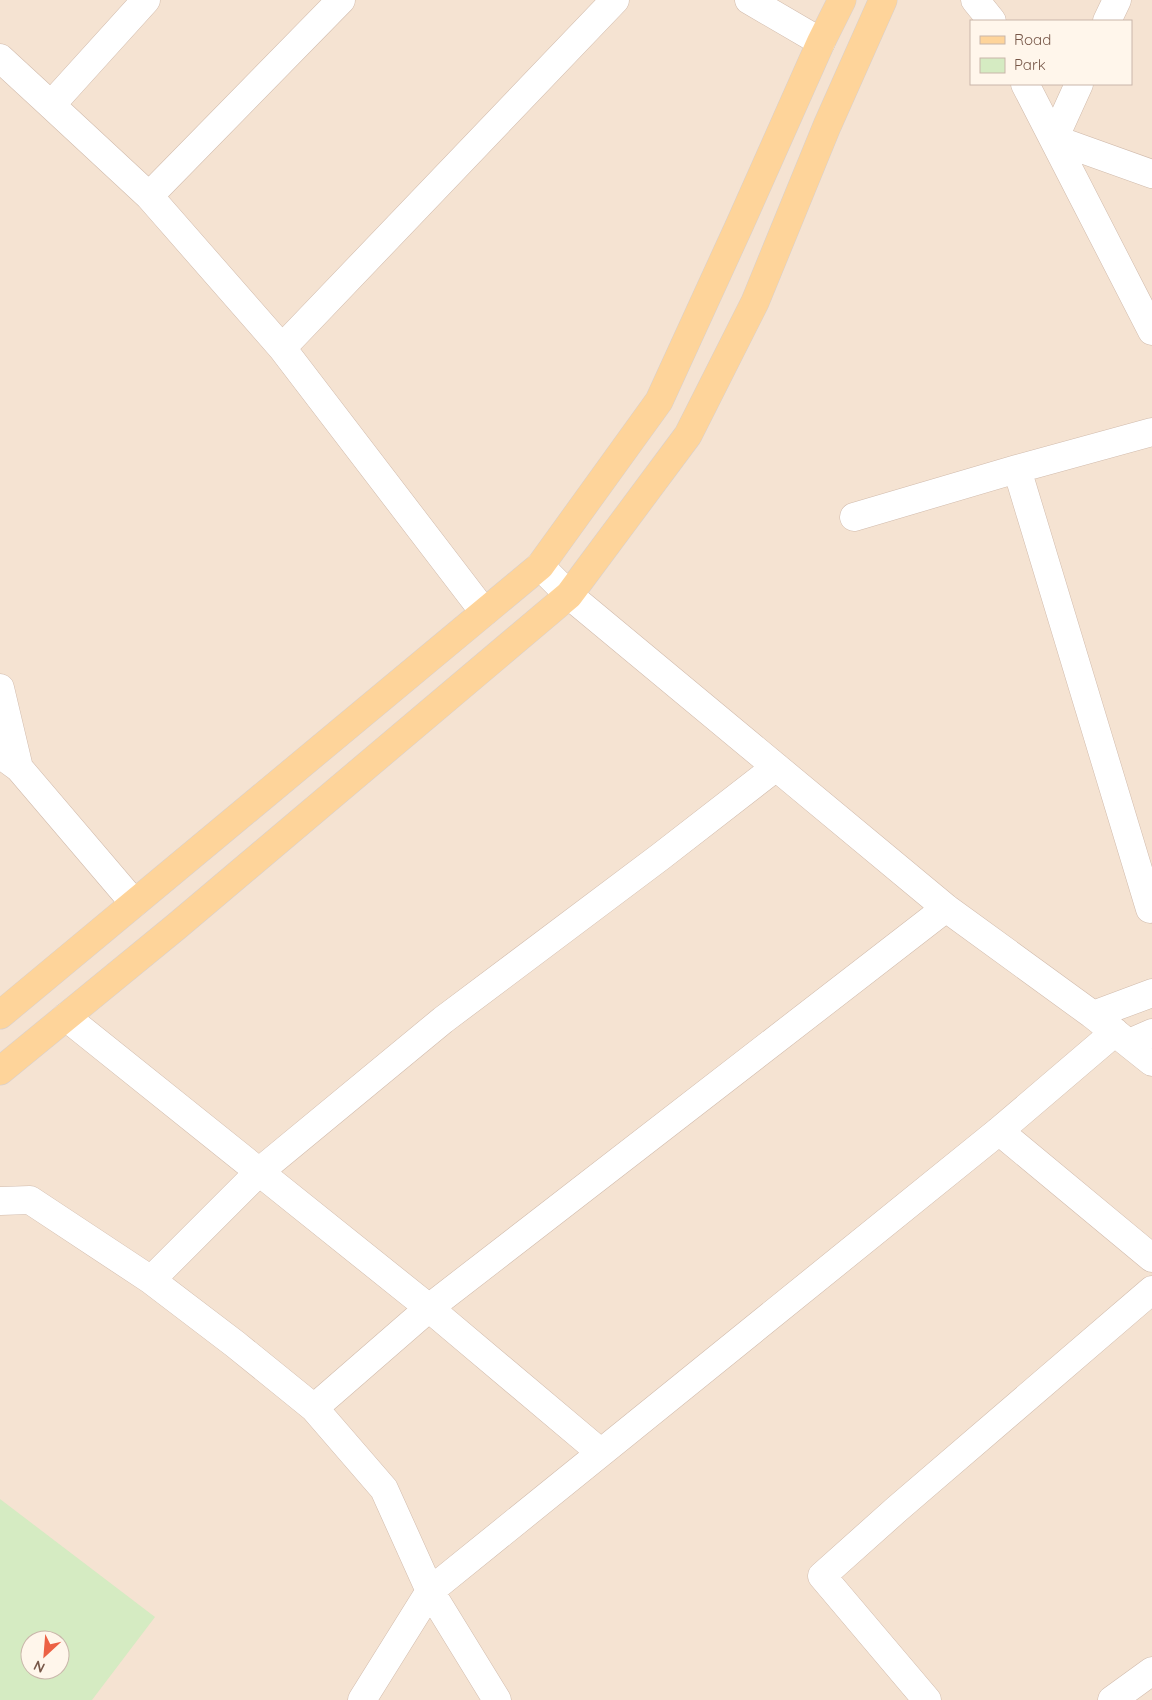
<svg xmlns="http://www.w3.org/2000/svg" width="1152" height="1700" font-family="Quicksand,sans-serif">
	<style>
		.residential { fill: #f5e3d2; fill-rule: evenodd }
		.green { fill: #d5ebc2; fill-rule: evenodd }
		.lines { fill: none; stroke-linecap: round; stroke-linejoin: round }
		.minor-casing { stroke: #d1bbac; stroke-width: 29 }
		.major-casing { stroke: #d9d0cc; stroke-width: 29 }
		.minor { stroke: #fff; stroke-width: 28 }
		.major { stroke: #fed49a; stroke-width: 28 }
	</style>
	<rect width="100%" height="100%" fill="#fdf2e4"/>
	<path class="residential" d="M0,0H1152V1700H0ZM971,21H1131V84H971ZM30,1640H60V1670H30Z"/>
	<path class="green" d="M0,1499L155,1617L92,1700H0ZM30,1640H60V1670H30Z"/>
	<g class="lines">
		<defs>
			<path id="minor" d="M749,0L821,42
				M975,0L992,21
				M1107,21L1117,0
				M0,58L51,105L146,0
				M1025,84L1152,331
				M1079,84L1054,139L1152,174
				M51,105L149,196L341,0
				M149,196L282,348L484,612
				M282,348L615,0
				M1017,469L1150,909
				M854,517L1017,469L1152,432
				M540,566L569,595L946,908L1093,1015L1152,1062
				M0,688L19,768
				M0,754L19,768L134,903
				M1093,1015L1152,993
				M66,1017L429,1308L600,1452
				M1129,1043L1152,1033
				M999,1131L1152,1258
				M0,1201L30,1200L151,1280L235,1344L314,1408L384,1489L430,1591L497,1700
				M151,1280L260,1171L443,1020L660,857L776,767
				M314,1408L429,1308L946,908
				M362,1700L430,1591L999,1131L1115,1032
				M927,1700L822,1576L897,1509L1152,1290
				M1112,1700L1152,1671"/>
			<path id="major" d="M0,1015L540,566L659,401L740,224L821,42L842,0
				M0,1071L177,926L569,595L688,435L755,302L827,126L883,0"/>
		</defs>
		<use href="#minor" class="minor-casing"/>
		<use href="#major" class="major-casing"/>
		<use href="#minor" class="minor"/>
		<use href="#major" class="major"/>
	</g>
	<rect x="970" y="20" width="162" height="65" fill="#fff6eb" stroke="#c9b6aa"/>
	<rect x="980" y="36" width="25" height="8" fill="#fed49a" stroke="#c9b6aa"/>
	<text x="1014" y="45" font-size="15" fill="#775748">Road</text>
	<rect x="980" y="58" width="25" height="15" fill="#d5ebc2" stroke="#c9b6aa"/>
	<text x="1014" y="70" font-size="15" fill="#775748">Park</text>
	<g transform="translate(45 1655) rotate(206)"><circle r="24" fill="#fff6eb" stroke="#c9b6aa"/>
	<path d="M0-4L9 19L0 12L-9 19Z" fill="#ec6144"/>
	<text y="-8" font-size="14" font-weight="bold" text-anchor="middle" fill="#775748">N</text>
	</g>
</svg>
